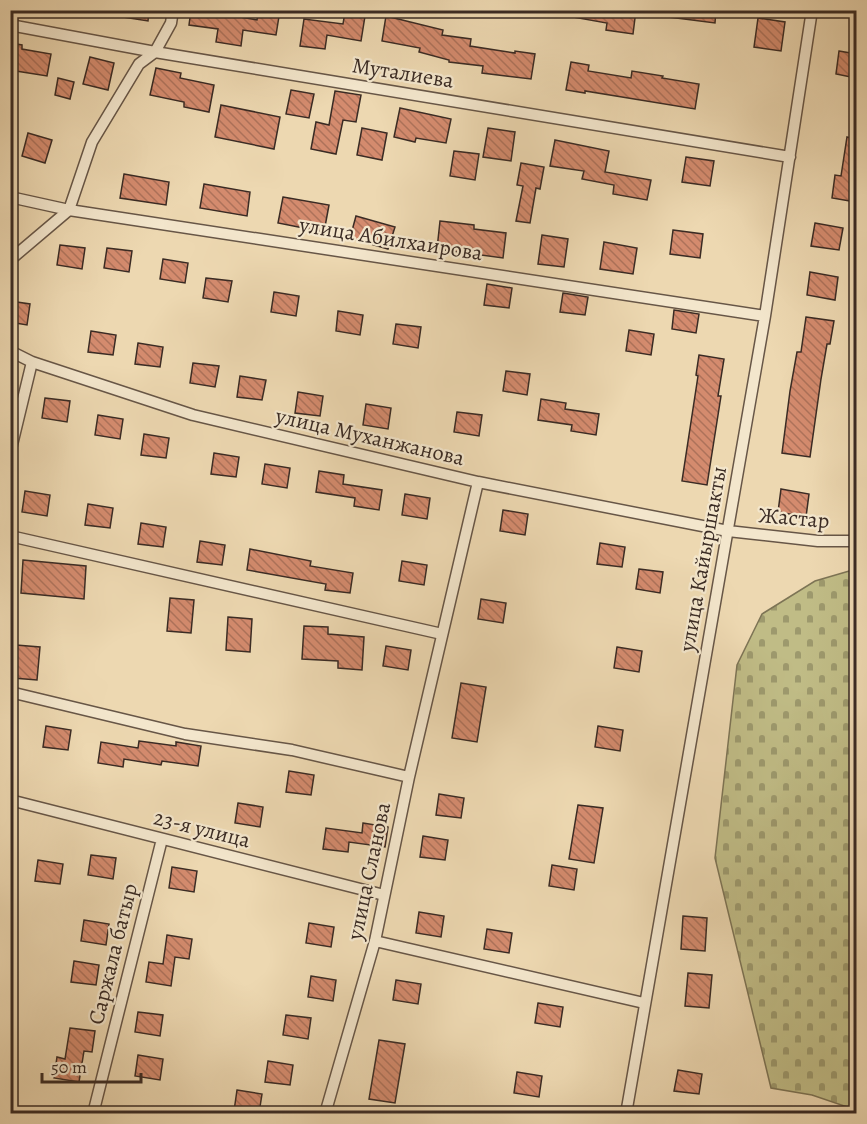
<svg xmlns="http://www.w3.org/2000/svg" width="867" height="1124" font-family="Alegreya,serif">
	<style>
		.cemetery { fill: url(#cemetery-stones); stroke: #7d7455; stroke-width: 1.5 }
		.building { fill: url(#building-back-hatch); stroke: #3a2b24; stroke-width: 1.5 }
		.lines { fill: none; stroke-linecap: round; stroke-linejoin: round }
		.street-casing { stroke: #675647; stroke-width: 13 }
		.street { stroke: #f3e6cc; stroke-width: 10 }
		.labels { text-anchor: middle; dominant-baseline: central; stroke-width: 4.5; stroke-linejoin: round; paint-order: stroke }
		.street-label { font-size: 22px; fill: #3a2b24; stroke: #f3e6cc }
	</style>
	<defs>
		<pattern id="cemetery-stones" width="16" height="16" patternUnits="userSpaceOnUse" patternTransform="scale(1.5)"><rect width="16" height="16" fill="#c0bc86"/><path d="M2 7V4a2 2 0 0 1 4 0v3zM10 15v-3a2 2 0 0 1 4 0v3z" fill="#9d996d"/></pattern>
		<pattern id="building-back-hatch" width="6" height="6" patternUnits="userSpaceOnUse" patternTransform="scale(1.5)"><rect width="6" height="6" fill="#d48b6e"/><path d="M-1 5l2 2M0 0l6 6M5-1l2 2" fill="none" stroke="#ad725a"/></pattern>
	</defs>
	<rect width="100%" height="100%" fill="#edd8b1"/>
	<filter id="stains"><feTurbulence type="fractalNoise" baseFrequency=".00333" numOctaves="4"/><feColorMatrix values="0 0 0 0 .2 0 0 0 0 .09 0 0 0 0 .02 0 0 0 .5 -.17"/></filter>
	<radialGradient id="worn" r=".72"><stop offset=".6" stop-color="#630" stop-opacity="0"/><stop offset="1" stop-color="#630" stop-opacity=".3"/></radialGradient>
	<path class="cemetery" d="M856,569V1110L812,1095L771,1088L715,858L737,665L762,614L815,581Z"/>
	<path class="building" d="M117,10H149L148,21L117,16Z
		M191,10H212L211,12L257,20L259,10H280L276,35L243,30L241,46L216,42L218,29L189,25Z
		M568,10H636L633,34L606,30L607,23L567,16Z
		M669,10H716L715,23L669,17Z
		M345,12L365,16L361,41L327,35L325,49L300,46L304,19L343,24Z
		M386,16L443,30L442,35L471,39L470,46L515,53V51L535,54L531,79L482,73L483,66L449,62V60L419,52L420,48L382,41Z
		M758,18L785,22L781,51L754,47Z
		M10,43L22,45V49L51,54L47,76L10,70Z
		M839,51L856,54V78L836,74Z
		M90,57L114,63L108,90L83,84Z
		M571,62L589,65L588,71L631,78L632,71L663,76L662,78L699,84L695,109L585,91V93L566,90Z
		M156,68L181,73L180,78L214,85L209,112L184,107V102L150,95Z
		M58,78L74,82L70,99L55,95Z
		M291,90L314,94L309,118L286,114Z
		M335,91L361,95L356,122L343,120L336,154L311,149L316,122L329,125Z
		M221,105L280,117L274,149L215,137Z
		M400,108L451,119L446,143L416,138L415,142L394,137Z
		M362,128L387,133L382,160L357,155Z
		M488,128L515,132L511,161L483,157Z
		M28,133L52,140L45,163L22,156Z
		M847,137L856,139V202L832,198L835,175L841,176Z
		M555,140L609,151L605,172L651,180L647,200L613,194L614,185L582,179L584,171L550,166Z
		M454,151L479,154L475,180L450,176Z
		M686,157L714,161L710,186L682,182Z
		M521,163L544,167L540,189L536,188L530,223L516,221L523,186L517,185Z
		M124,174L169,182L166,205L120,198Z
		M204,184L250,192L247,216L200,208Z
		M283,197L329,205L324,232L278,223Z
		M356,216L395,227L388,249L350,238Z
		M440,221L474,225V229L506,233L503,258L437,249Z
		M815,223L843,228L839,250L811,246Z
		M673,230L703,234L700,258L670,254Z
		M542,235L568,239L564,267L538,264Z
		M604,242L637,248L633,274L600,269Z
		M60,245L85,248L82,269L57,265Z
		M107,248L132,251L129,272L104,268Z
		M163,259L188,263L185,283L160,279Z
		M810,272L838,277L835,300L807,295Z
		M206,278L232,281L228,302L203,298Z
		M487,284L512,288L509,308L484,305Z
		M274,292L299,296L296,316L271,312Z
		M563,293L588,297L585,315L560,312Z
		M10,301L30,304L27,325L10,322Z
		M674,310L699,314L696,333L672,329Z
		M338,311L363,315L360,335L336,331Z
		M806,317L834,321L830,344H827L821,379L810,457L782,453L790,391L797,352H801Z
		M396,324L421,327L418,348L393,344Z
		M629,330L654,334L651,355L626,351Z
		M91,331L116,335L113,355L88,352Z
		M138,343L163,347L160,367L135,364Z
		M699,355L724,359L718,396H721L707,485L682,481L698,376L696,375Z
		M193,363L219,366L215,387L190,383Z
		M506,371L530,374L527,395L503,391Z
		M240,376L266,380L262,400L237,397Z
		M298,392L323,396L320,416L295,413Z
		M45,398L70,401L67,422L42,418Z
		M541,399L566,403L565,409L599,414L596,435L571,431L572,425L538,420Z
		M366,404L391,408L388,429L363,425Z
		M457,412L482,415L479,436L454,432Z
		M98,415L123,419L120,439L95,435Z
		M144,434L169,438L166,458L141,455Z
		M214,453L239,457L236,477L211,474Z
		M265,464L290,468L287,488L262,484Z
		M319,471L344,475L343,484L382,490L379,510L354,506L355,498L316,492Z
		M781,489L809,494L806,517L778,512Z
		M25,491L50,495L47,516L22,512Z
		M405,494L430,498L427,519L402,515Z
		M88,504L113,508L110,528L85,525Z
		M503,510L528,514L525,535L500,531Z
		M141,523L166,527L163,547L138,544Z
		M200,541L225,545L222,565L197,562Z
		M600,543L625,547L622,567L597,564Z
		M250,549L311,561L310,566L353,573L350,593L325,590L326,584L247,570Z
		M23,560L86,566L84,599L21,593Z
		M402,561L427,565L424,585L399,581Z
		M639,569L663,572L660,593L636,589Z
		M170,598L194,600L191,633L167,631Z
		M481,599L506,603L503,623L478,619Z
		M228,617L252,619L250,652L226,650Z
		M304,626L328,627V634L364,637L362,670L338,668V661L302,659Z
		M16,645L40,647L37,680L13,678Z
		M386,646L411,650L408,670L383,666Z
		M617,647L642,651L639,672L614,668Z
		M461,683L486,687L477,742L452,738Z
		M46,726L71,730L68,750L43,747Z
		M598,726L623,730L620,751L595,747Z
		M139,741L176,746V742L201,746L198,766L162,761L161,765L124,759L123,767L98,763L101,742L138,748Z
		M289,771L314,775L311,795L286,792Z
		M439,794L464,798L461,818L436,815Z
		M238,803L263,807L260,827L235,823Z
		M578,805L603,808L594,863L569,859Z
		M363,823L388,827L385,847L349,842L348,852L323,849L326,828L362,833Z
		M423,836L448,840L445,860L420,857Z
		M91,855L116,858L113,879L88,875Z
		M38,860L63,864L60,884L35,881Z
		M552,865L577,869L574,890L549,886Z
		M172,867L197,871L194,892L169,888Z
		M419,912L444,916L441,937L416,933Z
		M683,916L707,918L705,951L681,949Z
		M84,920L109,924L106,945L81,941Z
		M309,923L334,927L331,947L306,943Z
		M487,929L512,933L509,953L484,949Z
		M167,935L192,939L189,959L175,957L171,986L146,982L149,962L163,964Z
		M74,961L99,965L96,985L71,982Z
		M688,973L712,975L709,1008L685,1006Z
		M311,976L336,980L333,1001L308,997Z
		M396,980L421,984L418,1004L393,1000Z
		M538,1003L563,1007L560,1027L535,1023Z
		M138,1012L163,1015L160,1036L135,1032Z
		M286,1015L311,1018L308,1039L283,1035Z
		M70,1028L95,1031L92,1052L84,1051L79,1082L54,1078L57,1057L65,1059Z
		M379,1040L405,1044L395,1103L369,1099Z
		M138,1055L163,1059L160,1080L135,1076Z
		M268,1061L293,1065L290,1085L265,1082Z
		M678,1070L702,1074L699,1094L674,1091Z
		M517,1072L542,1076L539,1097L514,1093Z
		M237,1090L262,1094L259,1113L234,1111Z"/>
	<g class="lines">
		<defs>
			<path id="street" d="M10,25L155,52L790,157
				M10,197L69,210L765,316
				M10,260L69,210L92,142L139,64L155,52L171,23L173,10
				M10,351L32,362L193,415L478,482L728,531L818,541H856
				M10,453L32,362
				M10,536L442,634
				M10,692L185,734L292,750L409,777
				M10,800L384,895
				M375,941L644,1003
				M93,1114L162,839
				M325,1114L375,941L409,777L478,482
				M626,1114L765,316L812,10"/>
		</defs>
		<use href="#street" class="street-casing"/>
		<use href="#street" class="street"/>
	</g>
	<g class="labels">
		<g class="street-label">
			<text transform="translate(403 73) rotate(9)">Муталиева</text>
			<text transform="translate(391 239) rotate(9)">улица Абилхаирова</text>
			<text transform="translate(370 437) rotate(13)">улица Муханжанова</text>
			<text transform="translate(794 518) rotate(5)">Жастар</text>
			<text transform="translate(703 559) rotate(-80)">улица Кайыршакты</text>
			<text transform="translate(202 829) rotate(14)">23-я улица</text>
			<text transform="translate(369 871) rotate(-78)">улица Сланова</text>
			<text transform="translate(113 954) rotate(-76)">Саржала батыр</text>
		</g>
	</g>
	<rect width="867" height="1124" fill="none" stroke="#edd8b1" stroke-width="36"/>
	<rect x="12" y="12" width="843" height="1100" fill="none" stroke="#3a2b24" stroke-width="3"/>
	<rect x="18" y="18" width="831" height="1088" fill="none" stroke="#3a2b24" stroke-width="1.5"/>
	<path d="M42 1073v9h99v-9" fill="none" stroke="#3a2b24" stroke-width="3"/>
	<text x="51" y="1073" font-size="18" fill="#3a2b24" stroke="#f3e6cc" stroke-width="4.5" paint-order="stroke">50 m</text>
	<rect width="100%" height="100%" filter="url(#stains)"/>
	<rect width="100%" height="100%" fill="url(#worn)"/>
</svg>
